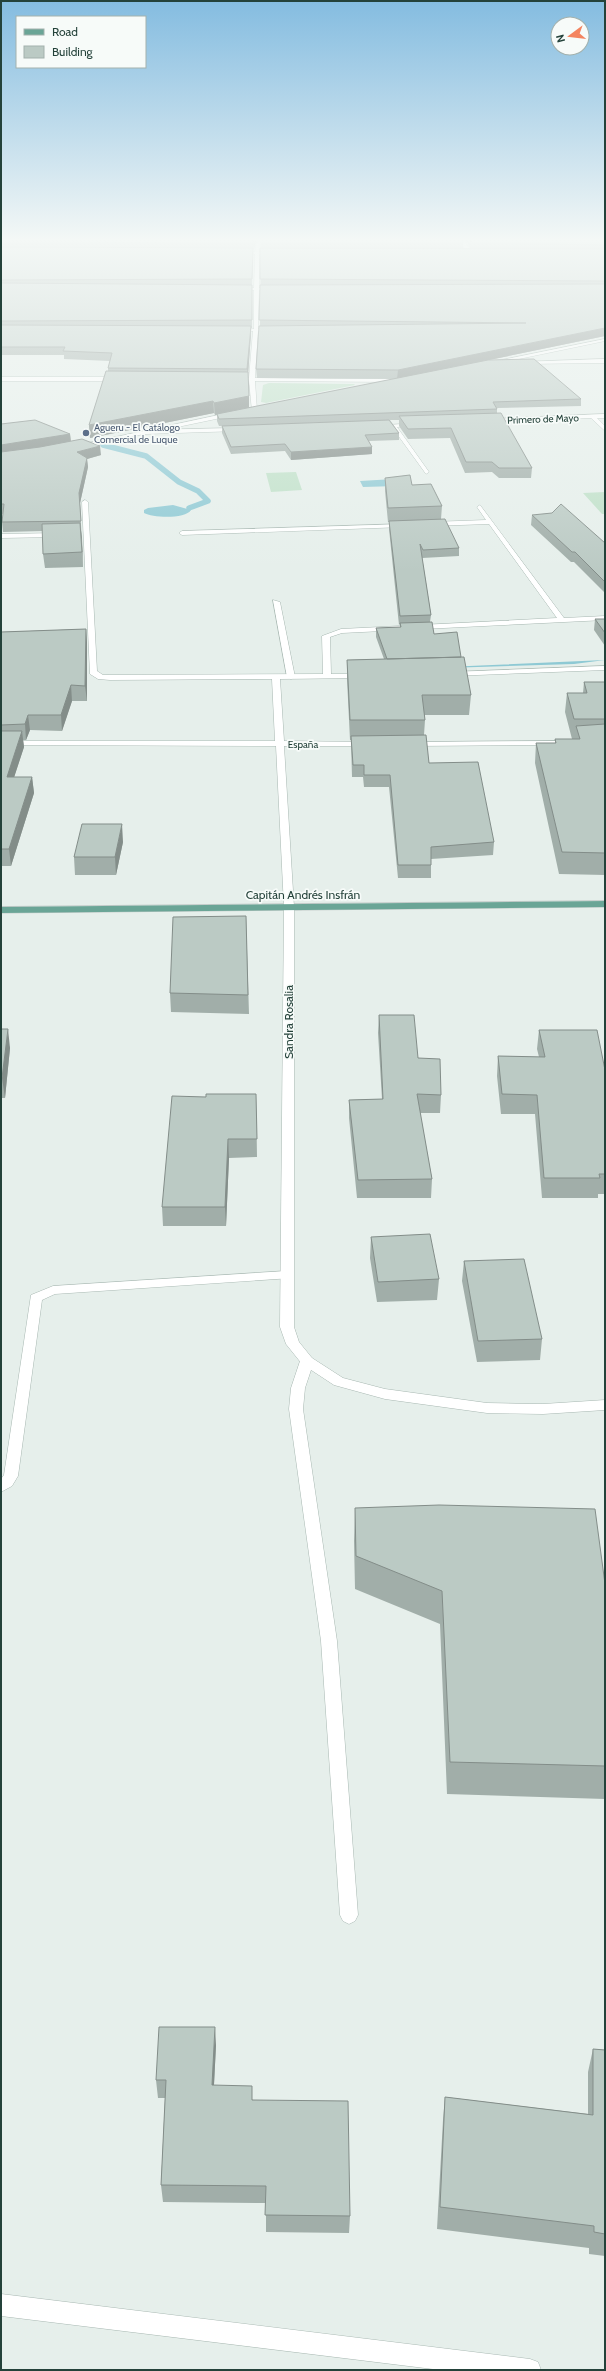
<svg xmlns="http://www.w3.org/2000/svg" width="606" height="2371" font-family="Cabin,sans-serif">
	<style>
		.green { fill: #bfe0c8 }
		.water { fill: #8ec9d4 }
		.lines { fill: none; stroke-linecap: round; stroke-linejoin: round }
		.stream { stroke: #8ec9d4; stroke-width: 5.5 }
		.service-casing { stroke: #a8b8b2; stroke-width: 1 }
		.minor-casing { stroke: #a8b8b2; stroke-width: 1 }
		.tertiary-casing { stroke: #a8b8b2; stroke-width: 1 }
		.primary-casing { stroke: #c2cac8; stroke-width: 1 }
		.service { fill: #fff; fill-rule: evenodd }
		.minor { fill: #fff; fill-rule: evenodd }
		.tertiary { fill: #fff; fill-rule: evenodd }
		.primary { fill: #6aa596; fill-rule: evenodd }
		.wall { fill: #a1aea9 }
		.shaded-wall { fill: #838d89 }
		.building { fill: #bbcac4; stroke: #838d89 }
		.service-dot { fill: #5c6f8a; stroke: #f7fbf9; stroke-width: 1.5 }
		.labels { text-anchor: middle; dominant-baseline: central; stroke-width: 3.5; stroke-linejoin: round; paint-order: stroke }
		.far-street-label { font-size: 10px; fill: #24423a; stroke: #f7fbf9 }
		.far-service-label { font-size: 10px; fill: #4e5e75; stroke: #f7fbf9; text-anchor: start }
		.street-label { font-size: 12px; fill: #24423a; stroke: #f7fbf9 }
	</style>
	<rect width="100%" height="100%" fill="#e6efeb"/>
	<path class="green" d="M269,383L354,384L355,385L266,403L261,402L263,385Z
		M296,472L302,490L271,492L266,473Z
		M605,492V514H602L583,493Z"/>
	<path class="water" d="M394,479L397,486L363,487L360,481Z
		M173,505L191,510C186,519 153,518 144,513V510L148,508Z
		M605,660L574,664L445,668L446,667Z"/>
	<g class="lines">
		<path class="stream" d="M103,445L146,456L179,482L198,491L208,501L189,508"/>
		<defs>
			<path id="service" d="M273,600L280,602L295,677L291,679L287,677Z
				M287,1271L293,1275L292,1278L55,1294L42,1300L18,1476L12,1486L1,1492V1479L4,1475L31,1295L53,1286Z
				M307,1356L312,1358L314,1361L305,1388L303,1409L337,1641L358,1915L355,1921L349,1924L343,1921L340,1915L321,1641L289,1409L291,1388L300,1361L302,1358Z"/>
			<path id="minor" d="M257,239H261L259,252L278,253L259,254V288L278,289L259,290L258,329L276,330L258,331L255,378L395,379L397,382L255,381L257,410L252,411L249,381L229,379L249,378L253,331L234,330L254,329V290L234,289L254,288L255,254L236,253L255,252Z
				M461,239H465L470,255L466,254Z
				M605,359V363L522,364L519,362Z
				M1,377H120L123,379L120,381H1Z
				M605,414V418H597L605,426V431L591,418L490,423L487,421L490,419Z
				M417,423L415,426L397,427L429,472L426,474L392,427L378,428L375,426Z
				M237,428L239,431L145,434L142,432L145,430Z
				M85,500L88,502L97,671L103,675L323,674L322,636L341,629L557,618L489,524L431,526L428,524L431,522L486,520L477,507L480,505L564,618L605,616V620L342,633L330,637L331,674H362L366,676L365,678L280,679L284,741L366,742L370,744L366,746H284L294,907V1327L299,1342L312,1358L343,1378L385,1389L487,1403L543,1404L605,1400V1410L543,1414L487,1413L385,1399L334,1385L302,1364L286,1344L280,1327L284,907L276,746L1,745V741H275L272,679L110,680L98,679L90,674L82,502Z
				M406,524V526L404,527L182,535L179,533L182,531Z
				M1,534L58,533L61,535L58,537L1,538Z
				M605,666V670L451,676L447,674L451,672Z
				M555,741V745H552L410,746L406,744L410,742Z
				M1,2294L530,2359L538,2362L541,2370H441L1,2316Z"/>
			<path id="tertiary" d="M605,339V341L490,365L487,363Z
				M233,412L235,415L77,448L74,446Z"/>
			<path id="primary" d="M605,901V907L1,913V907Z"/>
		</defs>
		<use href="#service" class="service-casing"/>
		<use href="#minor" class="minor-casing"/>
		<use href="#tertiary" class="tertiary-casing"/>
		<use href="#primary" class="primary-casing"/>
		<use href="#service" class="service"/>
		<use href="#minor" class="minor"/>
		<use href="#tertiary" class="tertiary"/>
		<use href="#primary" class="primary"/>
	</g>
	<path class="wall" d="M1,239H256L253,250L252,286V328H251V333L248,372L249,408L394,379L257,378L256,369L260,326L261,239L463,243V249H470L466,239H605V336L489,360L581,399V406L497,408V413L532,468L531,478H499L492,472L465,473L450,438L408,439L399,426V420H390L399,433V440L369,441L372,447V454L291,460L285,451L231,454L222,433V426H219L217,421V415H215L214,413L90,438L89,425L108,371V368L110,361L64,359V355H1Z
		M1,424L70,434L71,441L101,455L87,459L88,467L80,503L83,567L45,568L43,554V531L3,532L2,522L3,514H1Z
		M385,478L412,485L442,506L441,519L459,548V556L422,558V557L431,615L430,622L434,634L461,657L471,695L469,715H424L425,720L424,735L429,763L494,842L493,855L431,859V878H398L389,787H364L363,777H352L351,740H350L347,679V660L384,659L376,637V628L400,627V624L399,625L389,529V522H388L385,491Z
		M532,515L605,543V593L574,562H571L531,525Z
		M595,619H605V646L594,630Z
		M86,629L87,643V701H72L62,731L30,730L26,740H23L24,747L14,777H32L34,793L11,866H1V632Z
		M584,682H605V875L559,874L535,763L536,743H555V739H575H572L565,712L567,693H583Z
		M123,842L116,875H75L74,857Z
		M246,916L249,1014L171,1012L170,993Z
		M379,1015L418,1058L441,1095L440,1113H420L432,1179L431,1198H357L349,1118V1100L382,1099L378,1033Z
		M1,1029L10,1048L5,1098H1Z
		M539,1030L605,1070V1194H598V1198H542L535,1114H501L497,1076L498,1056L539,1057L537,1049Z
		M256,1094L257,1157L229,1158L226,1226H163L162,1207L206,1097Z
		M371,1237L439,1279L437,1300L377,1302L370,1258Z
		M464,1261L542,1339L540,1360L477,1362L462,1281Z
		M355,1508L605,1584V1799L447,1794L440,1624L355,1589L354,1541Z
		M216,2045L214,2085L253,2100L350,2216L349,2233L266,2232V2203L163,2202L161,2185L165,2098H158L156,2080Z
		M593,2049L605,2050V2256L589,2254V2248L437,2229L443,2120L445,2097L588,2114V2072Z"/>
	<path class="shaded-wall" d="M254,239H256L254,250Z
		M251,326V333L248,377L247,369Z
		M605,328V336L397,379L398,370Z
		M249,396V408L215,415L214,403Z
		M213,401L214,413L90,438L89,425Z
		M70,434L71,443L1,454V445Z
		M100,446L101,455L87,459L88,467L80,503L81,531L77,452Z
		M372,447V454L291,460V452Z
		M80,523L82,538L83,567L82,552Z
		M86,629L87,643V701L85,686Z
		M71,685L72,701L62,731L61,715Z
		M28,715L30,730L26,740L25,724Z
		M22,731L24,747L9,793L7,777Z
		M32,777L34,793L11,866L9,849Z
		M122,824L123,842L116,875L115,857Z
		M8,1029L10,1048L5,1098L2,1078Z
		M228,1139L229,1158L226,1226L225,1207Z
		M215,2027L216,2045L213,2103L212,2085Z"/>
	<path class="building" d="M1,239H254V243L1,242Z
		M261,239H462L463,243H261Z
		M470,239H605V245L471,243Z
		M1,247L253,248L252,279L1,280Z
		M260,248L605,249V281L260,279Z
		M1,283L252,285V320L1,321Z
		M605,284V328L398,370L256,369L259,326L526,323L259,320L260,285Z
		M1,325L251,326L247,369L108,368L112,353L63,351L65,347H1Z
		M534,359L581,399L493,402L497,409L219,419L217,414L488,360Z
		M106,371L248,372L249,396L214,403L213,401L89,425Z
		M501,413L532,468H499L492,462H466L451,428L408,429L399,416Z
		M35,420L70,434L1,445V424Z
		M389,420L399,433L365,435L372,447L291,452L285,444L231,447L222,426Z
		M82,439L100,446L77,452L87,458L79,493L81,521L2,522L4,504H1V452L40,447Z
		M410,475L412,485L431,484L442,506L388,508L385,478Z
		M561,504L605,543V582L575,552H572L532,515L552,513Z
		M445,519L459,548L423,550L420,544L431,615L400,616L389,521Z
		M80,523L82,552L43,554L42,524Z
		M595,619H605V633Z
		M432,622L434,634L457,632L461,657L387,659L376,628L401,627L400,623Z
		M86,629L85,686L71,685L61,715H28L25,724L1,725V632Z
		M464,657L471,695H422L425,720H350L347,660Z
		M584,682H605V719H574L567,693H587Z
		M605,724V853L562,852L536,743H556L555,739H580L576,726Z
		M1,731H22L7,777H32L9,849H1Z
		M426,735L429,763L478,762L494,842L431,847V865H398L390,775H364V765H353L351,736Z
		M82,824H122L115,857H74Z
		M246,916L248,995L170,993L173,917Z
		M379,1015H414L418,1058L440,1059L441,1095L417,1094L432,1179L358,1180L349,1100L383,1099Z
		M1,1029H8L2,1078H1Z
		M539,1030H597L605,1070V1174H599L600,1178H544L537,1095L502,1094L498,1056L545,1057Z
		M206,1094H256L257,1139H228L225,1207H162L172,1096L206,1097Z
		M430,1234L439,1279L378,1282L371,1237Z
		M524,1259L542,1339L478,1341L464,1261Z
		M439,1505L595,1509L605,1584V1766L450,1762L442,1591L356,1556L355,1508Z
		M159,2027H215L212,2085L252,2086V2100L348,2101L350,2216L265,2215L266,2186L161,2185L166,2080H156Z
		M593,2049L605,2050V2234L594,2232V2226L440,2207L445,2097L593,2115Z"/>
	<linearGradient id="sky" x2="0" y2="1"><stop stop-color="#84bce0"/><stop offset="0.42" stop-color="#f4f8f6"/><stop offset="1" stop-color="#f4f8f6" stop-opacity="0"/></linearGradient>
	<rect width="606" height="571" fill="url(#sky)"/>
	<circle class="service-dot" cx="86" cy="433" r="4"/>
	<g class="labels">
		<g class="far-street-label">
			<text transform="translate(543 419) rotate(-2)">Primero de Mayo</text>
			<text x="303" y="744">España</text>
		</g>
		<g class="far-service-label">
			<text x="94" y="427">Agueru - El Catálogo<tspan x="94" dy="12">Comercial de Luque</tspan></text>
		</g>
		<g class="street-label">
			<text x="303" y="894">Capitán Andrés Insfrán</text>
			<text transform="translate(288 1022) rotate(-90)">Sandra Rosalia</text>
		</g>
	</g>
	<rect width="606" height="2371" fill="none" stroke="#24423a" stroke-width="4"/>
	<rect x="16" y="16" width="130" height="52" fill="#f7fbf9" stroke="#a3b1ad"/>
	<rect x="24" y="29" width="20" height="6" fill="#6aa596" stroke="#a3b1ad"/>
	<text x="52" y="36" font-size="12" fill="#24423a">Road</text>
	<rect x="24" y="46" width="20" height="12" fill="#bbcac4" stroke="#a3b1ad"/>
	<text x="52" y="56" font-size="12" fill="#24423a">Building</text>
	<g transform="translate(570 36) rotate(255)"><circle r="19" fill="#f7fbf9" stroke="#a3b1ad"/>
	<path d="M0-3L7 15L0 10L-7 15Z" fill="#f4845f"/>
	<text y="-6" font-size="11" font-weight="bold" text-anchor="middle" fill="#24423a">N</text>
	</g>
</svg>
